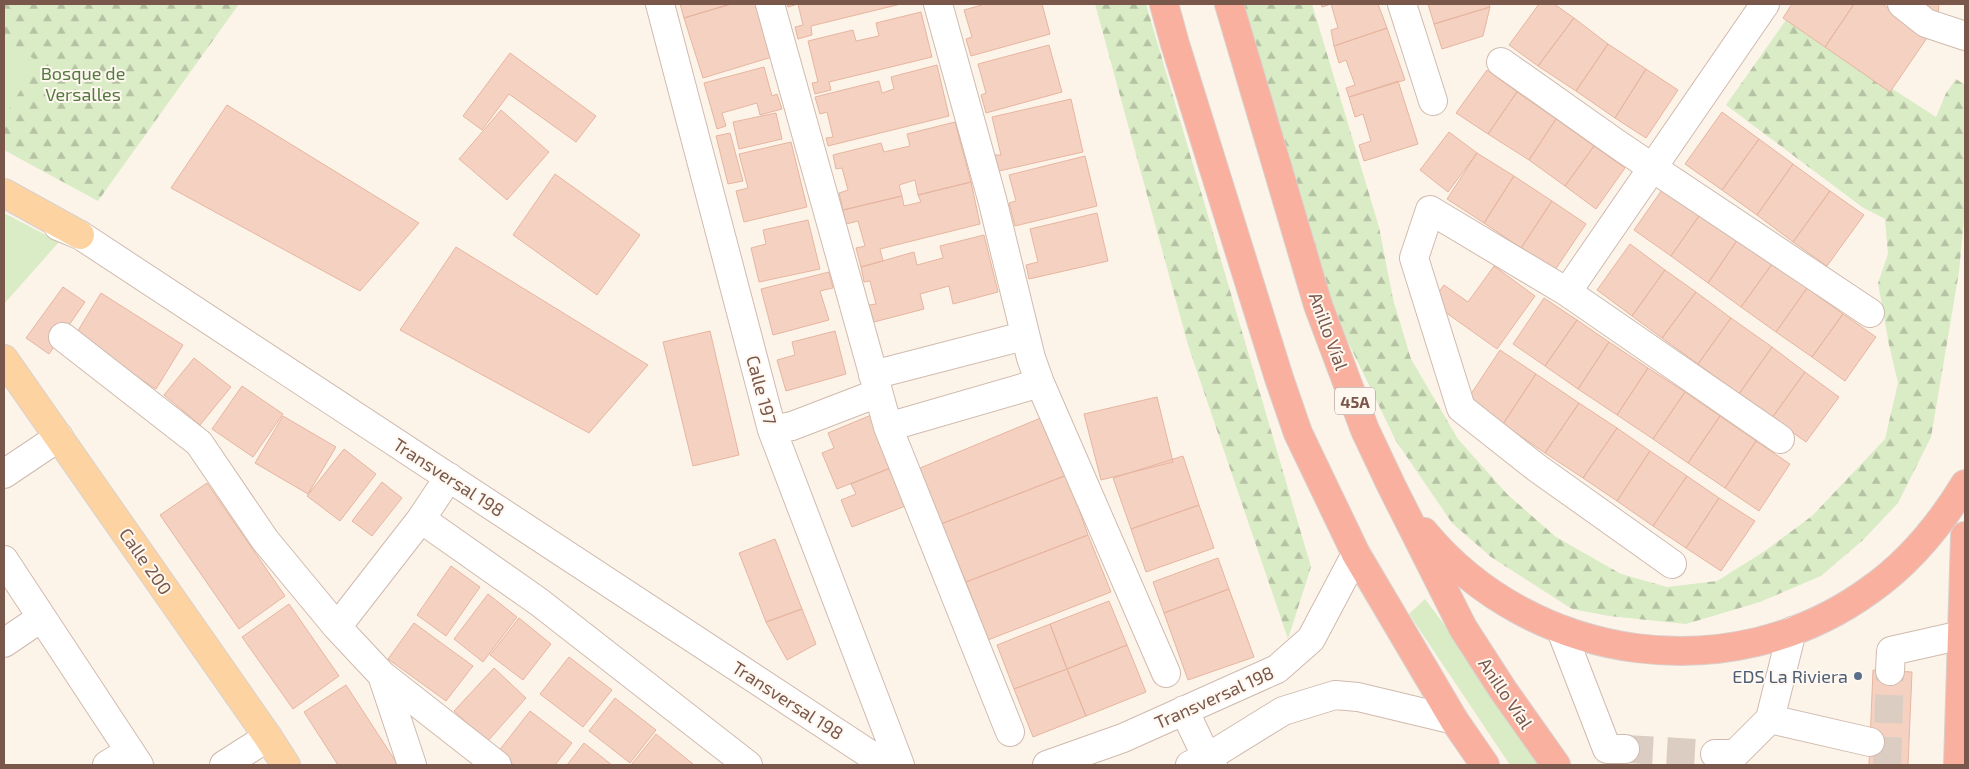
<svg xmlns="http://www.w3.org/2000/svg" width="1969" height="769" font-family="'Exo 2',sans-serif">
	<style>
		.forest { fill: url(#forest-firs) }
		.green { fill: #d9ecc6 }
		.building { fill: #f4d1c0; stroke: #e7b5a0 }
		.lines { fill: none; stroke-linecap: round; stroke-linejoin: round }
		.minor-tunnel { stroke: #dccdc2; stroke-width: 28; stroke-dasharray: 28 14; stroke-linecap: butt }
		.minor-casing { stroke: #d0baae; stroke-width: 30 }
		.major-casing { stroke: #d9d0cd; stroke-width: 30 }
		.highway-casing { stroke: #d9d0cd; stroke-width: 30 }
		.minor { stroke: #fff; stroke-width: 28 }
		.major { stroke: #fdd4a1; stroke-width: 28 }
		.highway { stroke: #f9b09f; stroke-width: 28 }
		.service-dot { fill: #5c6f8a; stroke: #fff8f1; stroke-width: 2 }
		.labels { text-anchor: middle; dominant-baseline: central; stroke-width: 4; stroke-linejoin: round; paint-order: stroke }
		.shield { fill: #fff8f1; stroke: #a1887d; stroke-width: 1 }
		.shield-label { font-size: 16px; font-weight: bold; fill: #79584b }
		.park-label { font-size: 18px; fill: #557a40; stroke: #fff8f1 }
		.street-label { font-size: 18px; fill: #79584b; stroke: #fff8f1 }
		.service-label { font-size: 18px; fill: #4e5e75; stroke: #fff8f1; text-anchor: end }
	</style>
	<defs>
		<pattern id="forest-firs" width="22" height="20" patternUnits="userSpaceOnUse" patternTransform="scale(1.25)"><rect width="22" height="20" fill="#d9ecc6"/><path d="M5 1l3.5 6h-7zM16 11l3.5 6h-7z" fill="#b5c2a3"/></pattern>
	</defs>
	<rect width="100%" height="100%" fill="#fdf4e9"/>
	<path class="forest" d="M4,4H239L98,201L4,150Z
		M1095,4H1146L1311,567L1288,639L1188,345Z
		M1243,4H1312L1379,227L1393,299L1411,359L1458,439L1507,494L1556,537L1621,574L1667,587L1717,581L1765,551L1812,516L1885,439L1898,383L1889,345L1878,283L1888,254L1885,219L1862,207L1726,105L1786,20L1936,117L1946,93L1956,79L1965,85V209L1959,272L1931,437L1898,503L1863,540L1821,576L1760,602L1686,624L1609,616L1572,609L1491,557L1452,523L1396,441L1336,317Z"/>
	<path class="green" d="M4,38L38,62L4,117Z
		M6,214L59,242L4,304V215Z
		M1425,599L1550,765H1510L1409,614Z"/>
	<path class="building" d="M680,4H731L684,18Z
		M731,4H756L772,57L703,78L684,18Z
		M787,4H901L811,26L812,35L798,39L795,27L803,25L798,4L788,7Z
		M985,4H1042L1050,34L971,56L966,39L972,37L964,10Z
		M1321,4H1378L1387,28L1334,46L1331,30L1338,28L1331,4L1322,7Z
		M1428,4H1489L1490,7L1434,24Z
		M1539,4H1554L1574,18L1538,66L1509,45Z
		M1792,4H1854L1825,47L1783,18Z
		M1854,4H1882L1929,35L1890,92L1825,47Z
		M1920,4H1939L1938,14Z
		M1490,7L1483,36L1442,49L1434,24Z
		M921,12L932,57L829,82L831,90L815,94L812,83L818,82L808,41L853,30L856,41L879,36L876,23Z
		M1574,18L1608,44L1576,91L1538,66Z
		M1387,28L1405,80L1349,97L1346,88L1355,85L1346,60L1339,63L1334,46Z
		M1608,44L1646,69L1615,118L1576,91Z
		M1049,45L1062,92L986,113L981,95L986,93L978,64Z
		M510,53L596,116L576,142L509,94L482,130L463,116Z
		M937,65L949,116L828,146L826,138L833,137L827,112L820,114L815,97L879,81L882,93L894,89L891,77Z
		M764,67L772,96L777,94L782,109L760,115L757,103L722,113L726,126L717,129L704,83Z
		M1646,69L1678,90L1646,138L1615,118Z
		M1487,70L1517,92L1488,134L1456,113Z
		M1398,81L1418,144L1364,161L1359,145L1371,141L1363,114L1355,117L1349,97Z
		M1517,92L1556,119L1529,160L1488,134Z
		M1071,99L1083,152L999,171L995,155H1001L992,117Z
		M227,105L419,223L360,291L171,188Z
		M501,110L549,152L507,200L459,159Z
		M1722,112L1759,139L1722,190L1685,164Z
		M776,113L782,139L739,149L733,122Z
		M1556,119L1594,146L1565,186L1529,160Z
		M955,122L971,182L918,195L915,180L899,185L902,196L843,210L839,193L848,190L842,168L836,169L833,155L881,143L884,152L910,146L907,134Z
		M1449,132L1477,153L1448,192L1420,170Z
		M730,133L743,181L728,184L716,136Z
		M1759,139L1793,164L1757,215L1722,190Z
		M791,142L807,207L744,222L736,191L748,188L739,154Z
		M1594,146L1625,168L1596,209L1565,186Z
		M1477,153L1514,176L1484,223L1447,199Z
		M1085,156L1097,206L1015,226L1009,203L1016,201L1009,175Z
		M1793,164L1830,191L1793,242L1757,215Z
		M555,174L640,235L597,295L513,235Z
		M1514,176L1552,201L1521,248L1484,223Z
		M971,182L980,224L880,249L883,261L861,267L856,248L865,246L858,221L846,224L843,210L902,196L904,206L921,202L918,195Z
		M1664,187L1701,213L1671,256L1634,230Z
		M1830,191L1864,215L1827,266L1793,242Z
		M1552,201L1586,224L1555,270L1521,248Z
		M1097,213L1108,261L1029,279L1026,265L1038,262L1030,229Z
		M1701,213L1738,239L1708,283L1671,256Z
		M808,220L820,269L759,282L751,248L766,244L763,230Z
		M984,235L998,292L953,304L949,286L920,294L924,309L874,322L869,305L876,304L870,281L864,282L861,267L914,252L917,265L943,258L940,246Z
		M1738,239L1772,264L1741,307L1708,283Z
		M1630,244L1665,270L1632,316L1597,290Z
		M456,247L648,365L589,433L400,330Z
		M1772,264L1807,288L1776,332L1741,307Z
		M1494,266L1535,296L1497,349L1431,302L1444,285L1468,302Z
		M1665,270L1696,292L1662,338L1632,316Z
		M829,272L833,288L820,291L829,320L773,335L761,289Z
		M63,287L85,302L49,354L26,338Z
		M1807,288L1843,314L1812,357L1776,332Z
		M1696,292L1731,318L1698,364L1662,338Z
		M101,293L183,345L156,389L74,337Z
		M1544,298L1577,320L1545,366L1513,344Z
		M1843,314L1876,337L1845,381L1812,357Z
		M1731,318L1772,347L1739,394L1698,364Z
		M1577,320L1609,342L1578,389L1545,366Z
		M710,331L739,455L693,466L663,342Z
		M835,331L846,374L786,391L777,360L795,355L792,342Z
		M1609,342L1648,368L1617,415L1578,389Z
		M1772,347L1805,372L1772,418L1739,394Z
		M1500,350L1536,374L1503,424L1467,400Z
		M194,358L231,387L200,425L164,395Z
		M1648,368L1685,392L1653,439L1617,415Z
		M1805,372L1839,397L1806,442L1772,418Z
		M1536,374L1579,403L1545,453L1503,424Z
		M242,386L283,414L253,457L212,429Z
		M1685,392L1720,416L1688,463L1653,439Z
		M1157,397L1173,462L1101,480L1084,414Z
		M1579,403L1617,428L1583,478L1545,453Z
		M876,413L898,465L837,489L822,453L834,448L828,433Z
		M283,416L336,447L308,494L255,463Z
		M1720,416L1756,441L1725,488L1688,463Z
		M1043,417L1067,475L941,524L920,468Z
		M1617,428L1650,451L1617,501L1583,478Z
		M1756,441L1790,464L1759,511L1725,488Z
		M344,449L376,474L340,521L307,496Z
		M1650,451L1687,476L1653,526L1617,501Z
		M1183,456L1199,505L1131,529L1113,478Z
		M898,465L913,503L852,527L841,500L856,494L851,484Z
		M1067,475L1088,535L966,582L941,524Z
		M1687,476L1719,498L1686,548L1653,526Z
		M382,482L402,498L372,536L352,521Z
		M207,483L285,596L239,629L160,515Z
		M1719,498L1755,521L1721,571L1686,548Z
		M1199,505L1214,548L1146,572L1131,529Z
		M1088,535L1111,592L988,640L966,582Z
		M775,539L802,609L766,622L739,553Z
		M1218,558L1229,589L1164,613L1153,582Z
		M451,566L480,587L446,636L417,615Z
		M1229,589L1254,657L1188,680L1164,613Z
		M488,594L517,617L483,662L454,639Z
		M1109,601L1127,645L1067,669L1050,624Z
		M289,604L339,676L293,709L242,637Z
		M802,609L816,644L787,660L766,622Z
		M519,618L551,644L523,680L490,655Z
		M414,623L473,666L446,701L388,659Z
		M1050,624L1067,669L1014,689L997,645Z
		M1127,645L1146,692L1086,716L1067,669Z
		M569,657L612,690L583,727L540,694Z
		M494,668L526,698L487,742L454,711Z
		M1067,669L1086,716L1033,737L1014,689Z
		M1873,670L1912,672L1908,765H1869Z
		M346,685L398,765H338L304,712Z
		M615,698L656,730L630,763L589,731Z
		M530,711L572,743L555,765H514L498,752Z
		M656,734L693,764L692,765H631Z
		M584,743L612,765H567Z"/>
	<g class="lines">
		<path class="minor-tunnel" d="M1625,749L1715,754
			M1887,765L1890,671"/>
		<defs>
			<path id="minor" d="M660,4L772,430L900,765
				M770,4L888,427L1010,732
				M938,4L992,199L1031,358L1040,383L1166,673
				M1402,4L1433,101
				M1902,4L1926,23L1965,36
				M1501,62L1620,146L1870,313
				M58,226L80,235L886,765
				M1567,292L1765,4
				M63,337L199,443L265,540L337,627L382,675L497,765
				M873,375L1024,336
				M888,427L1040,383
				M772,430L792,426L878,393
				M4,474L59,437
				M421,519L539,602L748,765
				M4,560L139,765
				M1672,564L1537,468L1461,408L1414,258L1430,210L1567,292L1780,439
				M337,627L421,519L449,477
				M1561,630L1607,749H1625
				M4,643L41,618
				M1890,671L1891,651L1962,635
				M382,675L412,765
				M1184,710L1207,758L1213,765
				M1770,719L1870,742
				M1715,754H1735L1770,719L1792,631
				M107,765L130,751
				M224,765L268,737
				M1047,765L1123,738L1277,669L1311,639L1356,554
				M1190,765L1207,758L1283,711L1335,695L1358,697L1454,720"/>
			<path id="major" d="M4,193L80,235
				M4,359L268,737L286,765"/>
			<path id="highway" d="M1164,4L1175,44L1279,378L1298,433L1356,554L1454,720L1485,765
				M1229,4L1318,305L1365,430L1391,485L1463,628L1503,690L1556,765
				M1424,532C1533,663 1731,691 1870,590C1910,562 1940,525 1965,484
				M1958,765L1965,536"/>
		</defs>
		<use href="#minor" class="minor-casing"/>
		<use href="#major" class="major-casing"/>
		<use href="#highway" class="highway-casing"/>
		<use href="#minor" class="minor"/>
		<use href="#major" class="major"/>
		<use href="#highway" class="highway"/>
	</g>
	<circle class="service-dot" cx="1858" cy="676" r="5"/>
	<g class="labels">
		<rect class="shield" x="1335" y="387.5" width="40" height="27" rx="4"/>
		<g class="shield-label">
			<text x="1355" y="401">45A</text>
		</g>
		<g class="park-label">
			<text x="83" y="73">Bosque de<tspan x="83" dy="21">Versalles</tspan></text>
		</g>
		<g class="street-label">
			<text transform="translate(1329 331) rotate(70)">Anillo Víal</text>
			<text transform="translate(762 390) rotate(75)">Calle 197</text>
			<text transform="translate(449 477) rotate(33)">Transversal 198</text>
			<text transform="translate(146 561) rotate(55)">Calle 200</text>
			<text transform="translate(1506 693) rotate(56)">Anillo Víal</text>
			<text transform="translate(1214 697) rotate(-24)">Transversal 198</text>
			<text transform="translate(788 700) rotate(33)">Transversal 198</text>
		</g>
		<g class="service-label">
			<text x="1848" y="676">EDS La Riviera</text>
		</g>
	</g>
	<rect width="1969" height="769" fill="none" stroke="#79584b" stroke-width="10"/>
</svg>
